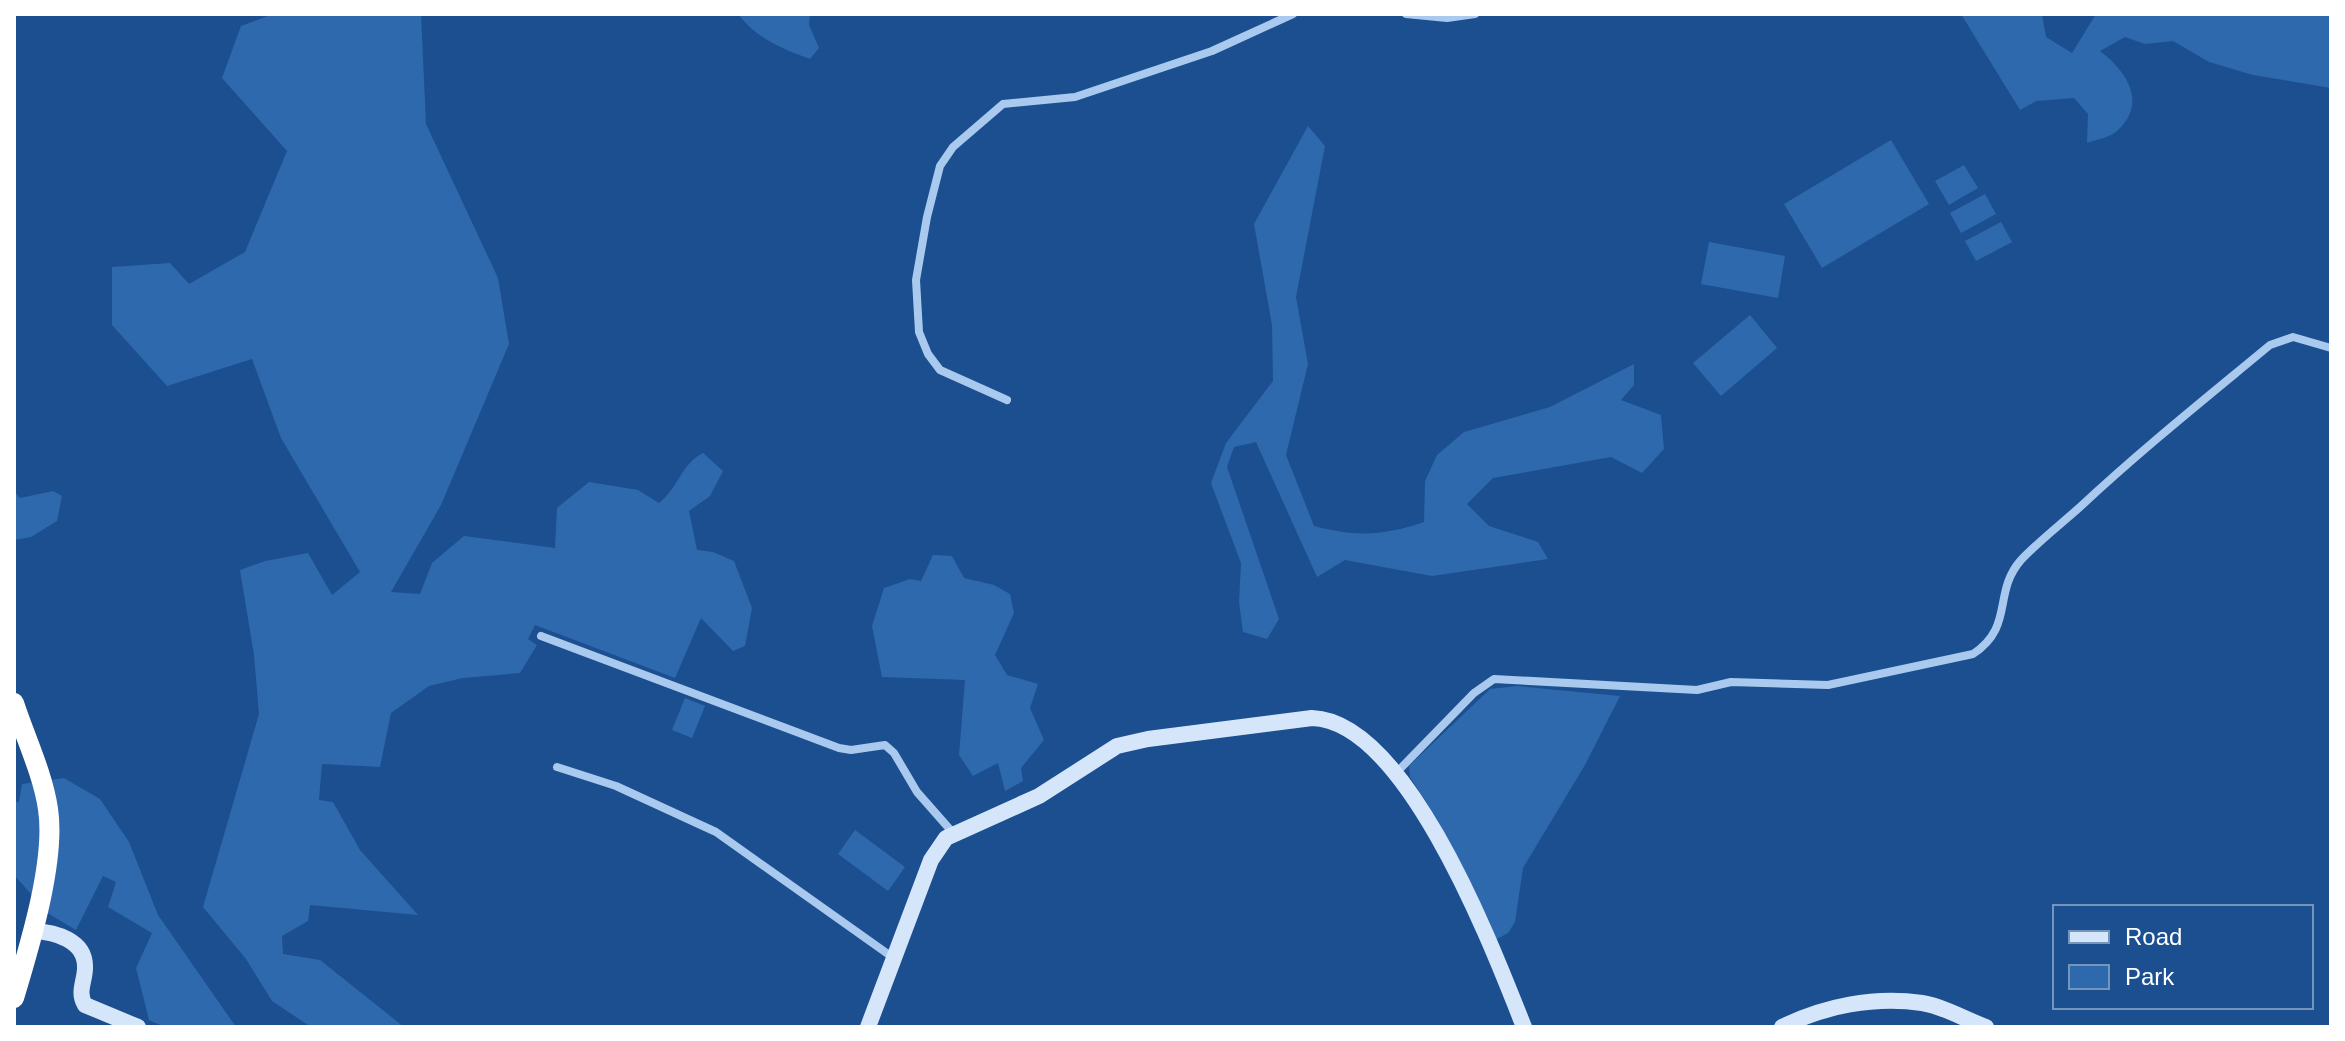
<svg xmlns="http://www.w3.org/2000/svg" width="2345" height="1041" font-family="Arial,sans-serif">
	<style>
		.green { fill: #2e69ad }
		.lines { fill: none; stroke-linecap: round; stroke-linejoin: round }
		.street { stroke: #a9c9ee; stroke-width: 8 }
		.secondary { stroke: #d6e6fa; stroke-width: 16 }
		.highway { stroke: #fff; stroke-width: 20 }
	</style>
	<rect width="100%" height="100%" fill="#1b4f8f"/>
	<path class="green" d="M273,14H421L426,124L498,278L509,344L441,505L391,592L420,594L432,563L464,536L555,548L557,508L589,482L638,490L659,503C679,487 681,464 703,453L723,471L710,496L689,511L697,550L713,552L734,561L752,608L745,646L733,651L701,618L675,678L535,625L528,639L537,645L520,673L463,678L429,686L391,713L380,767L322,764L319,800L333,802L360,850L418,915L310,905L308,921L282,936L283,954L320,960L404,1027H311L272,1001L246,959L203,907L259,714L254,655L240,570L265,561L308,553L332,595L360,572L281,438L252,359L167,386L112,325V267L170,263L189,284L245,252L287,151L222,78L241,26Z
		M738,14H810L809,25L819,48L810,59C782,49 756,38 738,14Z
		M1961,14H2042L2046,37L2072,53L2096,14H2331V88L2253,75L2209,62L2173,41L2145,44L2125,37L2100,51C2125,70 2149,102 2117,131C2111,137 2095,140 2087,143L2088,114L2074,98L2036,101L2020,110Z
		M1308,126L1325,146L1296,297L1308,364L1286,455L1314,526C1356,537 1383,536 1424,522L1425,481L1437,455L1464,432L1550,407L1634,364V385L1621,400L1661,415L1664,449L1642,473L1611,457L1493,478L1467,504L1489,526L1538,542L1548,559L1432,576L1345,560L1317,577L1256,442L1234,447L1227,467L1279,619L1267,639L1243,632L1239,602L1241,563L1211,483L1226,443L1273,381L1272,325L1254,224Z
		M1891,140L1929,204L1822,268L1784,204Z
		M1964,165L1978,188L1949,205L1935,181Z
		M1985,194L1996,214L1961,233L1950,213Z
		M2001,222L2012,242L1976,261L1965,241Z
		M1709,242L1785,256L1778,298L1701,284Z
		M1750,315L1777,348L1721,396L1693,363Z
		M14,491L20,498L53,491L62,496L57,521L31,537L14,540Z
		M933,555L952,556L964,578L994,585L1010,594L1014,613L995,655L1007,675L1038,684L1030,708L1044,740L1021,768L1023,781L1005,791L998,763L973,776L959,755L965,680L882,677L872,626L884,588L910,579L921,581Z
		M1517,686L1620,696L1585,765L1523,868L1515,922L1508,933L1495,940L1436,817L1410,777L1409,766L1490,689Z
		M685,698L705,706L692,738L672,730Z
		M64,778L100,799L129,842L158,915L236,1027H165L149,1020L136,968L152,933L108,907L116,882L103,876L76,930L49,914L14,875V801L19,802L22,784Z
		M855,830L905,867L888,891L838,854Z"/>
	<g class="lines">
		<path class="street" d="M1406,14L1447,18L1475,14
			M1007,400L940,370L928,354L919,332L916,280L927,217L940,166L953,147L1003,104L1075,97L1212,51L1293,14
			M541,636L839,748L851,750L885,745L894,753L917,792L954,834
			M557,767L616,786L716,832L895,959
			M1397,772L1474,693L1494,679L1697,690L1731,682L1828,685L1973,654C2015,626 1992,593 2021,560C2039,541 2061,524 2080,507C2141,450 2206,398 2270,345L2293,337L2331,348"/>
		<path class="secondary" d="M33,931C55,932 86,940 85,968C85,981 77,992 85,1005L138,1027
			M868,1027L931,860L946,838L1039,796L1117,746L1148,739L1312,718C1407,721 1493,949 1524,1027
			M1782,1027C1824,1006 1874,996 1922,1003C1943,1006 1966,1020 1986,1027"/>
		<path class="highway" d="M14,703C25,737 43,774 48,809C56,861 29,948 14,998"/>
	</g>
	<rect width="2345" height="1041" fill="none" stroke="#ffffff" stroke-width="32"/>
	<rect x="2053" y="905" width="260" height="104" fill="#1b4f8f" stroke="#7695bc" stroke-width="2"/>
	<rect x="2069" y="931" width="40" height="12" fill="#d6e6fa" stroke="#7695bc" stroke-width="2"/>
	<text x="2125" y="945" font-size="24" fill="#ffffff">Road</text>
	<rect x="2069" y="965" width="40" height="24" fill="#2e69ad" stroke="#7695bc" stroke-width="2"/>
	<text x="2125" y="985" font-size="24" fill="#ffffff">Park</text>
</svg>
